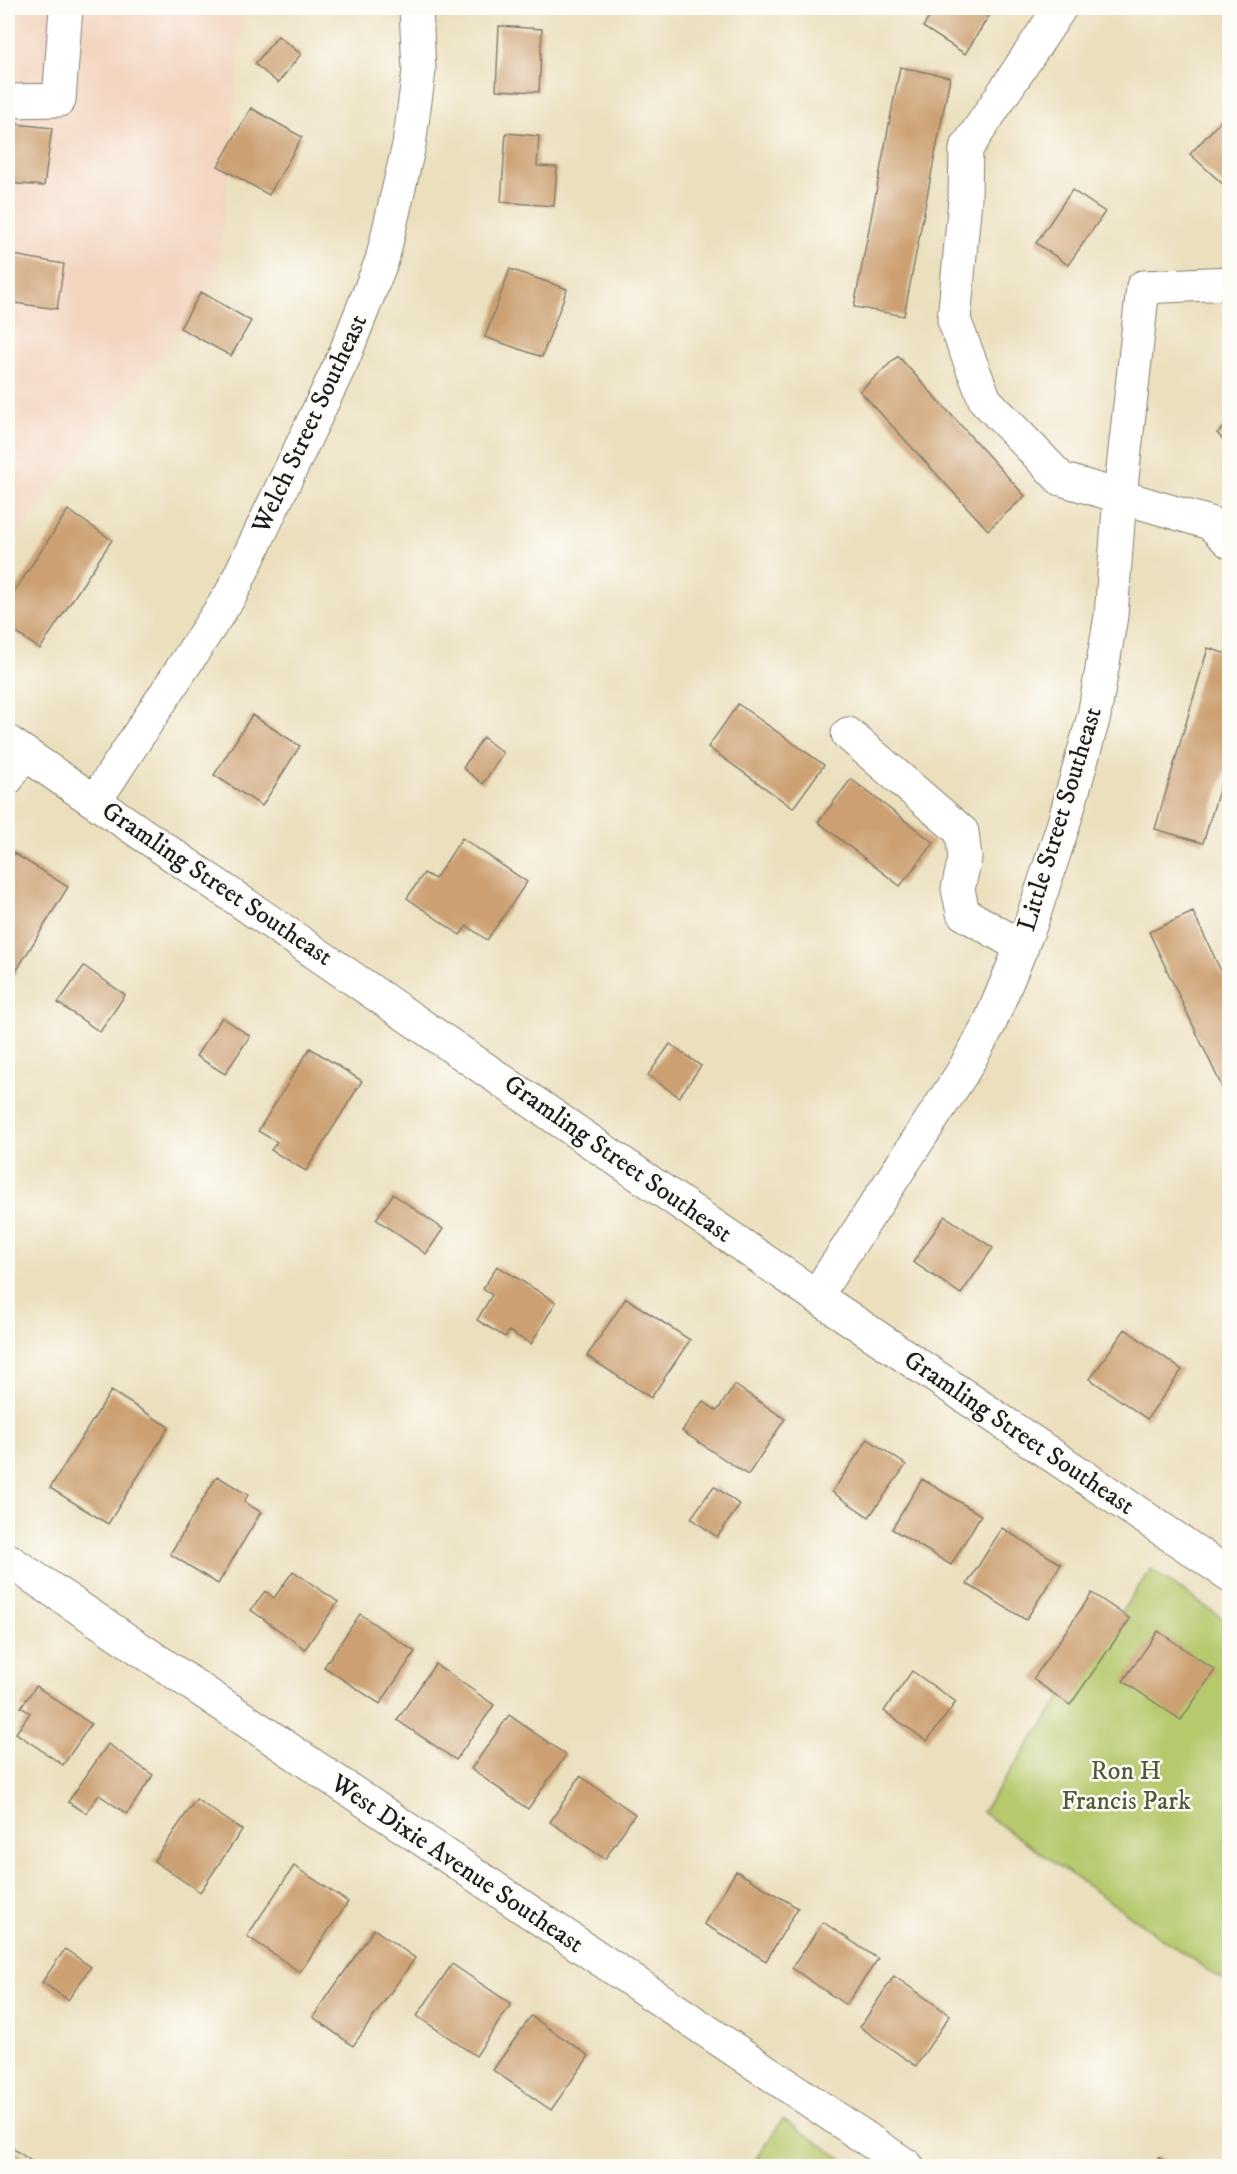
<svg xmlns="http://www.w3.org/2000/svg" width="1237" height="2174" font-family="'IM FELL DW Pica',serif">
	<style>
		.built { fill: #f3d4bf }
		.green { fill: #b6c96d; stroke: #697244; stroke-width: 1.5 }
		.building { fill: #cca072 }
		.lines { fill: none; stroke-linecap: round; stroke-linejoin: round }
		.minor-casing { stroke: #847e6c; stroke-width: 35 }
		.minor { stroke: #fff; stroke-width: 33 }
		.labels { text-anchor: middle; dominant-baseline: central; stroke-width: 5; stroke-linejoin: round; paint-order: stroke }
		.street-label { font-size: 26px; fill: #1c1c1c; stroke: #fdfcf7 }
		.park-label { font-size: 26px; fill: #525938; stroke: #fdfcf7 }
	</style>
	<rect width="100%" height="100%" fill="#fdfcf7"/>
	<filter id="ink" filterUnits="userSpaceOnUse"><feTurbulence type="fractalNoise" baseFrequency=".0167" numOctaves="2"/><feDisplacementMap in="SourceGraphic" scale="12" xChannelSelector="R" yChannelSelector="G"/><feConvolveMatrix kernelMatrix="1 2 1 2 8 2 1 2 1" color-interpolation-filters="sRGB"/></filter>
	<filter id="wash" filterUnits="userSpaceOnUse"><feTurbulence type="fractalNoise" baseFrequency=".008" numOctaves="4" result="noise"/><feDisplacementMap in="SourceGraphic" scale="24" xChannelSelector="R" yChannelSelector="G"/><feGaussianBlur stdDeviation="1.35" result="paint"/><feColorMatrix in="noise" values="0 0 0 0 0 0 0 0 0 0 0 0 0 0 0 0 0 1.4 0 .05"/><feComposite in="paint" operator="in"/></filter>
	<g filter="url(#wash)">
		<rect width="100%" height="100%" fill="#ebdfbd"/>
		<path class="built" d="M8,8H244L217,283L8,546Z"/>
		<path class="green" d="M1151,1569L1229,1623V1985L982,1812Z
			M783,2119L853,2166H751Z"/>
		<g id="blocks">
			<path class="building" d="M935,8H994L965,54L923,27Z
				M499,26L542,29L539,92L496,90Z
				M278,36L301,54L278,83L255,64Z
				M900,67L950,77L904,316L854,307Z
				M251,108L302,137L269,195L218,166Z
				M1230,111V183L1226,187L1190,154Z
				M8,123L52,128L44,186L8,183Z
				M506,133L539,136L537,166L557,167L554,206L501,202Z
				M1072,190L1105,212L1068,265L1036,243Z
				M8,254L64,264L57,309L8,302Z
				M510,269L567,289L542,357L485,337Z
				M201,292L251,321L231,356L180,328Z
				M898,356L1025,496L988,530L860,391Z
				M1230,422V447L1217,433Z
				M68,510L112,540L40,649L8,627V596L10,598Z
				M1208,648L1230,655V754L1203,843L1155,829Z
				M738,704L824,765L793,808L708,747Z
				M252,715L300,746L262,806L214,775Z
				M483,737L503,753L483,784L463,768Z
				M851,779L934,843L900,886L818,822Z
				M462,838L527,882L487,940L467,926L460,935L407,898L424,873L435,879Z
				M12,852L68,887L12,978L8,975V859Z
				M1193,912L1230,990V1104L1149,932Z
				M84,966L125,995L100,1032L58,1003Z
				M222,1017L250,1036L225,1074L196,1056Z
				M670,1044L701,1066L679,1097L648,1075Z
				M310,1048L362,1081L306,1171L271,1150L277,1142L258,1131Z
				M393,1194L443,1229L426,1254L376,1219Z
				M945,1216L993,1248L961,1294L913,1262Z
				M497,1266L556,1302L531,1344L509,1331L505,1337L477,1320L492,1295L483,1289Z
				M626,1298L690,1340L651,1398L587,1356Z
				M1125,1329L1182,1370L1147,1419L1090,1379Z
				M735,1385L785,1419L748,1475L682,1431L703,1401L717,1411Z
				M111,1391L169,1427L108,1524L50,1488Z
				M868,1439L906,1465L869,1517L832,1492Z
				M217,1476L248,1495L244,1502L261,1512L218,1584L170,1554Z
				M922,1479L981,1515L951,1565L892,1529Z
				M714,1486L740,1505L717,1537L691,1518Z
				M1002,1528L1061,1564L1026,1620L967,1584Z
				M293,1571L338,1602L305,1649L251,1610L265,1591L274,1598Z
				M1092,1593L1130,1619L1070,1705L1033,1679Z
				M360,1614L415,1652L380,1704L324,1667Z
				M1158,1631L1215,1670L1181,1720L1123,1681Z
				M435,1664L494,1705L456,1760L397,1720Z
				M912,1671L956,1702L927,1741L884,1711Z
				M36,1686L91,1724L63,1765L16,1733L30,1713L21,1707Z
				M509,1715L566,1755L528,1809L471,1769Z
				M108,1744L153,1775L127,1814L99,1795L86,1813L68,1802Z
				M580,1776L635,1814L605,1859L550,1822Z
				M196,1799L242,1830L200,1892L154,1861Z
				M294,1866L348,1902L300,1972L247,1936Z
				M736,1871L798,1908L766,1961L704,1924Z
				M823,1922L878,1959L846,2005L792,1968Z
				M374,1929L415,1958L353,2046L313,2017Z
				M65,1949L91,1967L68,2000L42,1982Z
				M452,1964L511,2004L476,2056L417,2016Z
				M894,1976L950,2015L916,2066L860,2027Z
				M531,2016L589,2056L551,2110L493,2070Z
				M8,2145L31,2161L28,2166H8Z
				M1158,2157L1172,2166H1152Z"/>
		</g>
	</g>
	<g filter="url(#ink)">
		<use href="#blocks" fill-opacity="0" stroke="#847e6c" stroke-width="1.5"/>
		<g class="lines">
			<defs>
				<path id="minor" d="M1060,8L966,149L965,199L954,320L985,400L1061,479L1210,523L1230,542
					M8,101L59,100L66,8
					M848,734L962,832L965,858L958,889L963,913L1022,947
					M8,742L816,1296L1230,1575
					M8,778L22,752
					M95,801L231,594L343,359L382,260L409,145L419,71L416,8
					M816,1296L962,1073L989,1025L1030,926L1063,826L1094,716L1111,616L1120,496L1143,287L1230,283
					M8,1560L907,2166"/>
			</defs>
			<use href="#minor" class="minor-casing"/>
			<use href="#minor" class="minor"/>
		</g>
	</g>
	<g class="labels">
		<g class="street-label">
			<text transform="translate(310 424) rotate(-65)">Welch Street Southeast</text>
			<text transform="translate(1060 819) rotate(-73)">Little Street Southeast</text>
			<text transform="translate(217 884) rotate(34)">Gramling Street Southeast</text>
			<text transform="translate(618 1159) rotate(35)">Gramling Street Southeast</text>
			<text transform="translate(1019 1433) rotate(34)">Gramling Street Southeast</text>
			<text transform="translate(457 1864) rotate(34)">West Dixie Avenue Southeast</text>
		</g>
		<g class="park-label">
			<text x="1126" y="1771">Ron H<tspan x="1126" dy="30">Francis Park</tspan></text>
		</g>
	</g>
	<rect width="1237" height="2174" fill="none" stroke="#fdfcf7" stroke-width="30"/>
</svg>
